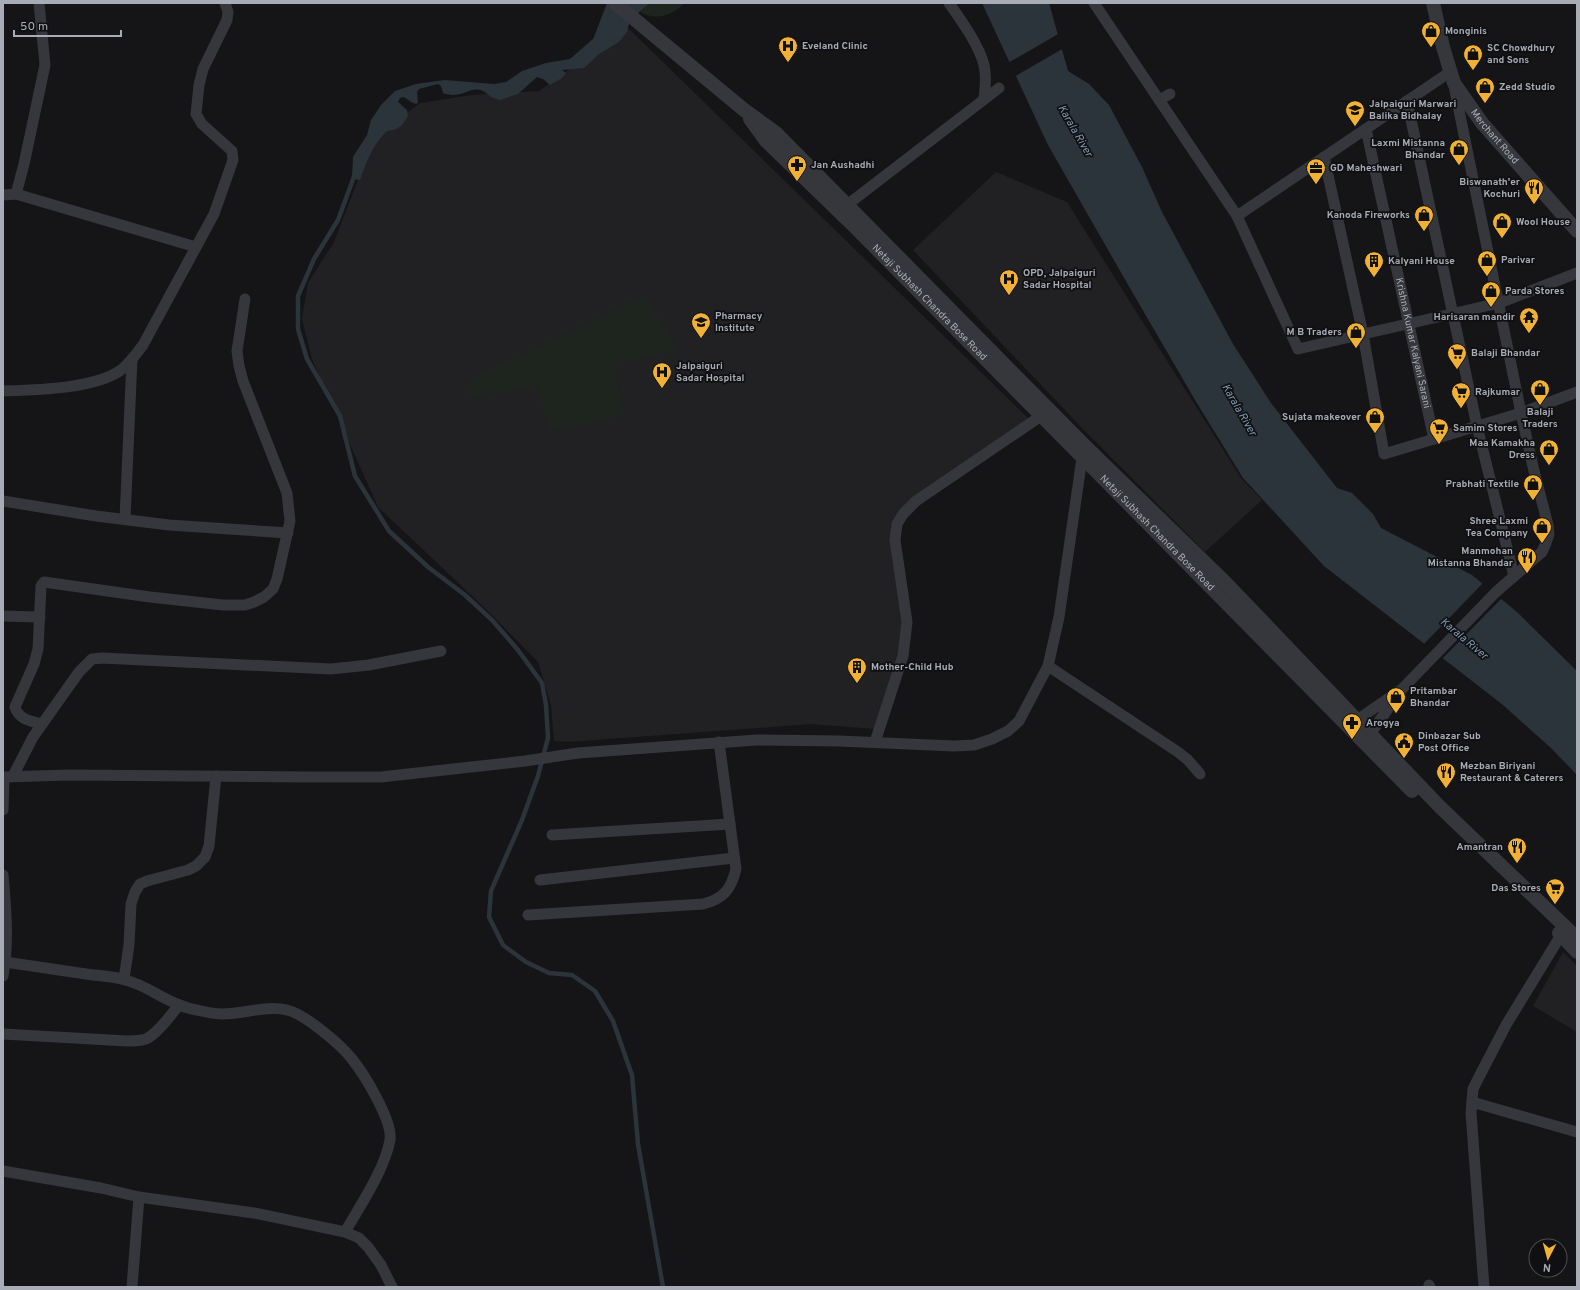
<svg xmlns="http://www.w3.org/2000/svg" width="1580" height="1290" font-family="Overpass,sans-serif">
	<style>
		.built { fill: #212124 }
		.green { fill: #1d251e }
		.water { fill: #2b343b }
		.pier { fill: #151517 }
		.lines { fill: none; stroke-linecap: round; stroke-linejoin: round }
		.stream { stroke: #2b343b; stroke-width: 4.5 }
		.minor { stroke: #36373c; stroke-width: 11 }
		.tertiary { stroke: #36373c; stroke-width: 14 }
		.labels { text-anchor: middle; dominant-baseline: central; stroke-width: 3.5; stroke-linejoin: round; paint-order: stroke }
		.poi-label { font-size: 10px; font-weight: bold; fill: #a7acb7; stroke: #101012; text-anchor: start }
		.street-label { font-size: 10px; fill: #a7acb7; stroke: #101012 }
		.water-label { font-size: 11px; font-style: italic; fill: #7e9ab2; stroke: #101012 }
	</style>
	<rect width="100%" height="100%" fill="#151517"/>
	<path class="built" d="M628,28L1030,420L896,520L904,613L901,649L876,729L811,724L568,742L554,741L551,705L538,662L490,613L378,507L312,359L302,319L308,283L334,242L374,138L420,103L472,95L539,91Z
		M996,172L1067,202L1241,478L1262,500L1205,552L1079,425L913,250Z
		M1563,952L1577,966V1032L1533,1006Z"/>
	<path class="green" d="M650,3H685C671,16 657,21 640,12Z
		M644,295L679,350L614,364L624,415L549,432L537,385L470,399L471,379Z"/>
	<path class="water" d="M607,3H650L630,20L627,32L619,42L599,54L584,68L562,70L566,73L562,78L550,85L543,79L537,77L518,94L500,100C497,99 493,98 491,97C488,95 486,92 483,91C470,85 462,100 443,93L441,86L438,84L419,89L417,92L418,103L416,104L411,102L404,97L400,98L398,102L407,110L408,115C406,121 400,129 393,130C389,131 388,130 385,133C372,146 366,163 360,180L352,179L353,157L367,135L371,120L381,105L395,91L416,84L445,80L494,84L506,82L522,71L546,63L576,58L587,49L594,37Z
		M982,3H1049L1068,71L1089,84L1109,105L1142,167L1162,212L1233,344L1271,403L1337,488L1352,493L1373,514L1381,528L1472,575L1517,612L1577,671V775L1552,749L1503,705L1324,566L1243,478L1195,400L1127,283L1048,145Z"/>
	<path class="pier" d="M1060,33L1064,48L1014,77L1008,63Z
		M1484,582L1502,598L1441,660L1423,645Z"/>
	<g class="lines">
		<path class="stream" d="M570,62L593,42
			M355,174L338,220L314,259L298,296V329L307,359L340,416L355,476L389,531L428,567L465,595L492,620L518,650L542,683L546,705L548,738L538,776L522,820L491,891L489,917L503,945L526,962L549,973L572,975L595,991L613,1021L632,1075L638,1144L663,1287"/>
		<g class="minor">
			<path d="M949,3C961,20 979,45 984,65C987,77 985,88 984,99"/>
			<path d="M1094,3L1237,216L1298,349L1499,303L1577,273"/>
			<path d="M1159,100L1170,94"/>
			<path d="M1407,101L1477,426L1514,576"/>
			<path id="s1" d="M1366,129L1434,439"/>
			<path d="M1324,157L1363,334L1384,454L1521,413L1454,86"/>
			<path d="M16,194L24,164L45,65L39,3"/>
			<path d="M3,195L16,194L196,247"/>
			<path d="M847,205L999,88"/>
			<path d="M1237,216L1450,72"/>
			<path d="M3,391C34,390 95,389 121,370C130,363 136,354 143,345L214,214L233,160L232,151L202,124L196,114L199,85L203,69L227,20L228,12L225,3"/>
			<path d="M3,501L96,516L169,525L288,533"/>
			<path d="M125,519L132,359"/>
			<path d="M3,616L40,617"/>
			<path d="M1048,666L1178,752L1188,760L1200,774"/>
			<path d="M1402,689L1496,592L1542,552L1546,543L1549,534L1548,525L1534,471L1521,413L1577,392"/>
			<path d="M1357,720L1402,689L1370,734"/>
			<path d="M42,724C31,721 19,720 15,707L34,664L38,649L41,586L44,582L150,597L223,605H245L254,602L264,597L273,589L277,579L290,521L287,493L243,381L239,366L237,351L245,299"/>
			<path d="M875,742L903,656L907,622L895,540L897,524L903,514L916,501L1041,416"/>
			<path d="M13,776L33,737L79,672L92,659L102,658L331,669L369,665L441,651"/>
			<path d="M3,777L70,775L305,777H381L525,761L578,753L757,740L839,741L954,746L974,745L992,739L1008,731L1019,721L1048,666L1059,617L1082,458"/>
			<path d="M3,810L4,777"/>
			<path d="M552,835L730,824"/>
			<path d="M3,875C6,908 9,943 3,976"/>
			<path d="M540,880L734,858"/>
			<path d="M528,915L703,904C723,899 731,890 736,869L719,742"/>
			<path d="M5,962C32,966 59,970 86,974C99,976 113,976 125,980C146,985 160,998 180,1005C188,1009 197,1010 206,1012C233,1019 261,1004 287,1010C305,1014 341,1045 352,1059C364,1074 393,1121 390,1140C385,1169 360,1206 345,1232"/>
			<path d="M124,979L129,945L131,904L135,892L140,884L147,881L188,870L196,866L205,857L209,846L216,776"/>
			<path d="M3,1034L127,1041C133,1041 140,1041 146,1039C157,1034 171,1015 179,1005"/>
			<path d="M1472,1102L1577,1132"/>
			<path d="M3,1171L101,1188L139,1197L254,1213L345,1232L359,1238L368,1247L381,1265L392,1287"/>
			<path d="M1429,1285L1430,1287"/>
			<path d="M132,1287L139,1197"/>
			<path d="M1484,1287L1471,1113L1473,1089L1479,1077L1506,1025L1561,935"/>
		</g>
		<g class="tertiary">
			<path d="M615,3L743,109L776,133L1085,446L1225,582L1439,806L1577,938"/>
			<path id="s2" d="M1433,3L1443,47L1454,83L1482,123L1577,231"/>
			<path id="s3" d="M750,119L766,141L855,227L1412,791"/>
			<path d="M1559,933L1577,952"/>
		</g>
	</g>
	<defs>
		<symbol id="shop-pin" viewBox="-11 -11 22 30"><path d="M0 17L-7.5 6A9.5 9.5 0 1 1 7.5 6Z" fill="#f0b134" stroke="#101012"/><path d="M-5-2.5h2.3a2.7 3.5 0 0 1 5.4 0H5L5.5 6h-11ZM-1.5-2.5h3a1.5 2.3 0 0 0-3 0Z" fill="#111"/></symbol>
		<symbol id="hospital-pin" viewBox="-11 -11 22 30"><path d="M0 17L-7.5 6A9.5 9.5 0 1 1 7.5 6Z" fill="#f0b134" stroke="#101012"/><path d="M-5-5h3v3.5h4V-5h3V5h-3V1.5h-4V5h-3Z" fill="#111"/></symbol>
		<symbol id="school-pin" viewBox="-11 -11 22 30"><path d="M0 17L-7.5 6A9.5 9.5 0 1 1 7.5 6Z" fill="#f0b134" stroke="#101012"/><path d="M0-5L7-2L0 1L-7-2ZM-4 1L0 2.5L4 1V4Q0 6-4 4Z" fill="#111"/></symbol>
		<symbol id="pharmacy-pin" viewBox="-11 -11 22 30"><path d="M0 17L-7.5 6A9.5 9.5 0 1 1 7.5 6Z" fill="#f0b134" stroke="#101012"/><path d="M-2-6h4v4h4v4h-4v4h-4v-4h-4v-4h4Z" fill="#111"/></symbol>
		<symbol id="office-pin" viewBox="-11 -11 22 30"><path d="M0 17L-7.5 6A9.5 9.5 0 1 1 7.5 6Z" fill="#f0b134" stroke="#101012"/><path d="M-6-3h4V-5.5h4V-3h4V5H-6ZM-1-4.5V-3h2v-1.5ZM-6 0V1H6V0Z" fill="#111"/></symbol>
		<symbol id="restaurant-pin" viewBox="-11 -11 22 30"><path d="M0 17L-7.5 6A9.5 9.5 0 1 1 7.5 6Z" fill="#f0b134" stroke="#101012"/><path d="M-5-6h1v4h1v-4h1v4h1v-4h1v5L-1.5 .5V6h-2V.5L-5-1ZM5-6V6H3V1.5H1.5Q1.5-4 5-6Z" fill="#111"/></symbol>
		<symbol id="building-pin" viewBox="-11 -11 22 30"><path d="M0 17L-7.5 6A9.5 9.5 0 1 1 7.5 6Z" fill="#f0b134" stroke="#101012"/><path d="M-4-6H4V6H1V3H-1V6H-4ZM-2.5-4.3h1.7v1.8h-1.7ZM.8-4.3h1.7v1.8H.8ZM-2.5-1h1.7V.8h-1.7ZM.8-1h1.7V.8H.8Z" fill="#111"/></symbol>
		<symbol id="temple-pin" viewBox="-11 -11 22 30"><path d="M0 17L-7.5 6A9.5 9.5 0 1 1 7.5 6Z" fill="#f0b134" stroke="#101012"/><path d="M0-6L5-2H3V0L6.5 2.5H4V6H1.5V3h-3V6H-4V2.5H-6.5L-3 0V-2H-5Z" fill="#111"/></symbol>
		<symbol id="university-pin" viewBox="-11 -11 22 30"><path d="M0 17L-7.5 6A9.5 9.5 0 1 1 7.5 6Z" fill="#f0b134" stroke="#101012"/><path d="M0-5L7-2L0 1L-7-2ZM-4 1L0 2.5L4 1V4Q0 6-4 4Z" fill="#111"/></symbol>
		<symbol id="supermarket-pin" viewBox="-11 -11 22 30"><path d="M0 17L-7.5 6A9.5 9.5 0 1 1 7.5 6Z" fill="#f0b134" stroke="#101012"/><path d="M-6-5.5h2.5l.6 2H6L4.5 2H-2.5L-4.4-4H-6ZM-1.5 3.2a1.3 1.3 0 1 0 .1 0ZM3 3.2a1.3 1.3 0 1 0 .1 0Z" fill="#111"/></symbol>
		<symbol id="civic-pin" viewBox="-11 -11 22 30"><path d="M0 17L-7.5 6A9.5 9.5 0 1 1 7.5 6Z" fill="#f0b134" stroke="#101012"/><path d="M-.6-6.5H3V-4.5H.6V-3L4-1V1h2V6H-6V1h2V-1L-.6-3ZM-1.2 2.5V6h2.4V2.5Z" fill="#111"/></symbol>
	</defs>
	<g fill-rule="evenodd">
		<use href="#shop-pin" x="1420" y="20" width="22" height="30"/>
		<use href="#hospital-pin" x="777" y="35" width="22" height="30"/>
		<use href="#shop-pin" x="1462" y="43" width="22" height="30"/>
		<use href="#shop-pin" x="1474" y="76" width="22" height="30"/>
		<use href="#school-pin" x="1344" y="99" width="22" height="30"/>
		<use href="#shop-pin" x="1448" y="138" width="22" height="30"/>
		<use href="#pharmacy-pin" x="786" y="154" width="22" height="30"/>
		<use href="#office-pin" x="1305" y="157" width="22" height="30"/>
		<use href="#restaurant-pin" x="1523" y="177" width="22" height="30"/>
		<use href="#shop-pin" x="1413" y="204" width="22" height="30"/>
		<use href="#shop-pin" x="1491" y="211" width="22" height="30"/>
		<use href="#shop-pin" x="1476" y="249" width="22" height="30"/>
		<use href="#building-pin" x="1363" y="250" width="22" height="30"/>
		<use href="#hospital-pin" x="998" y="268" width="22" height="30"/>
		<use href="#shop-pin" x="1480" y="280" width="22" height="30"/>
		<use href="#temple-pin" x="1518" y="306" width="22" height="30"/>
		<use href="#university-pin" x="690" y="311" width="22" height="30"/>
		<use href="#shop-pin" x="1345" y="321" width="22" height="30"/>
		<use href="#supermarket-pin" x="1446" y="342" width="22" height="30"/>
		<use href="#hospital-pin" x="651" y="361" width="22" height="30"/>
		<use href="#shop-pin" x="1529" y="378" width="22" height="30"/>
		<use href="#supermarket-pin" x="1450" y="381" width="22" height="30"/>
		<use href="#shop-pin" x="1364" y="406" width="22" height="30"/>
		<use href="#supermarket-pin" x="1428" y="417" width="22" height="30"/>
		<use href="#shop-pin" x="1538" y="438" width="22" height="30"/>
		<use href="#shop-pin" x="1522" y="473" width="22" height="30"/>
		<use href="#shop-pin" x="1531" y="516" width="22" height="30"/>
		<use href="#restaurant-pin" x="1516" y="546" width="22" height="30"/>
		<use href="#building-pin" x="846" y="656" width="22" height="30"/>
		<use href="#shop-pin" x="1385" y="686" width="22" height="30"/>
		<use href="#pharmacy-pin" x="1341" y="712" width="22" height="30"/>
		<use href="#civic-pin" x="1393" y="731" width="22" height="30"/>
		<use href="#restaurant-pin" x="1435" y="761" width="22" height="30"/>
		<use href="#restaurant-pin" x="1506" y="836" width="22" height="30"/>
		<use href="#supermarket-pin" x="1544" y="877" width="22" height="30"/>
	</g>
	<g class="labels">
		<g class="poi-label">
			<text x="1445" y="31">Monginis</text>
			<text x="802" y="46">Eveland Clinic</text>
			<text x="1487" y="48">SC Chowdhury<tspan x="1487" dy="12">and Sons</tspan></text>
			<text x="1499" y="87">Zedd Studio</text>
			<text x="1369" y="104">Jalpaiguri Marwari<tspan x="1369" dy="12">Balika Bidhalay</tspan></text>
			<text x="1445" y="143" text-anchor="end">Laxmi Mistanna<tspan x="1445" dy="12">Bhandar</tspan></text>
			<text x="811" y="165">Jan Aushadhi</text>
			<text x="1330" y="168">GD Maheshwari</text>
			<text x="1520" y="182" text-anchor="end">Biswanath'er<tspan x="1520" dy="12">Kochuri</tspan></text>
			<text x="1410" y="215" text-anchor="end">Kanoda Fireworks</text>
			<text x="1516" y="222">Wool House</text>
			<text x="1501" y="260">Parivar</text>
			<text x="1388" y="261">Kalyani House</text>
			<text x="1023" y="273">OPD, Jalpaiguri<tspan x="1023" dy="12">Sadar Hospital</tspan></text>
			<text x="1505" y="291">Parda Stores</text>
			<text x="715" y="316">Pharmacy<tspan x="715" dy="12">Institute</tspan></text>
			<text x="1515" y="317" text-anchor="end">Harisaran mandir</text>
			<text x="1342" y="332" text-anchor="end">M B Traders</text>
			<text x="1471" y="353">Balaji Bhandar</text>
			<text x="676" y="366">Jalpaiguri<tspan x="676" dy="12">Sadar Hospital</tspan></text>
			<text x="1475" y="392">Rajkumar</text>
			<text x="1540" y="412" text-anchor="middle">Balaji<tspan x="1540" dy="12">Traders</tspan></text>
			<text x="1361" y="417" text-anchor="end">Sujata makeover</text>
			<text x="1453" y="428">Samim Stores</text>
			<text x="1535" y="443" text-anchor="end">Maa Kamakha<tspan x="1535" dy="12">Dress</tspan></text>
			<text x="1519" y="484" text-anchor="end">Prabhati Textile</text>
			<text x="1528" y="521" text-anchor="end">Shree Laxmi<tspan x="1528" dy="12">Tea Company</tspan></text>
			<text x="1513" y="551" text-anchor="end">Manmohan<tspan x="1513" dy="12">Mistanna Bhandar</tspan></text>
			<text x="871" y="667">Mother-Child Hub</text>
			<text x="1410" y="691">Pritambar<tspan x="1410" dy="12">Bhandar</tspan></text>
			<text x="1366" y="723">Arogya</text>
			<text x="1418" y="736">Dinbazar Sub<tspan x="1418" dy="12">Post Office</tspan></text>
			<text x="1460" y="766">Mezban Biriyani<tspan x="1460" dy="12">Restaurant &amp; Caterers</tspan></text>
			<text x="1503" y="847" text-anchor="end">Amantran</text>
			<text x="1541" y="888" text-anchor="end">Das Stores</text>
		</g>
		<g class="street-label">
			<text stroke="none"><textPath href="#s2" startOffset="150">Merchant Road</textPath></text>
			<text stroke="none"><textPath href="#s3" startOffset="257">Netaji Subhash Chandra Bose Road</textPath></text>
			<text stroke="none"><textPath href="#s1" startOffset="219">Krishna Kumar Kalyani Sarani</textPath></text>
			<text stroke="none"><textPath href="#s3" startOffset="581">Netaji Subhash Chandra Bose Road</textPath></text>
		</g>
		<g class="water-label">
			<text transform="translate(1075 131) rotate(60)">Karala River</text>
			<text transform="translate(1239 410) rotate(60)">Karala River</text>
			<text transform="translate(1464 639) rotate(40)">Karala River</text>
		</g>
	</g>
	<rect width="1580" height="1290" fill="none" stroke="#a7acb7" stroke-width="8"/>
	<g transform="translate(1548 1258) rotate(186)"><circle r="19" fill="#101012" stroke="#4c4e54"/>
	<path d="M0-3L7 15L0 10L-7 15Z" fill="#f0b134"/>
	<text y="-6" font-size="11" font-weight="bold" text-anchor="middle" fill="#a7acb7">N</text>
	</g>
	<path d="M14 30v6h107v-6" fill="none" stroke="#a7acb7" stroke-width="2"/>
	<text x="20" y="30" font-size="12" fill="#a7acb7" stroke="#101012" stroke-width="3" paint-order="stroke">50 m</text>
</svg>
